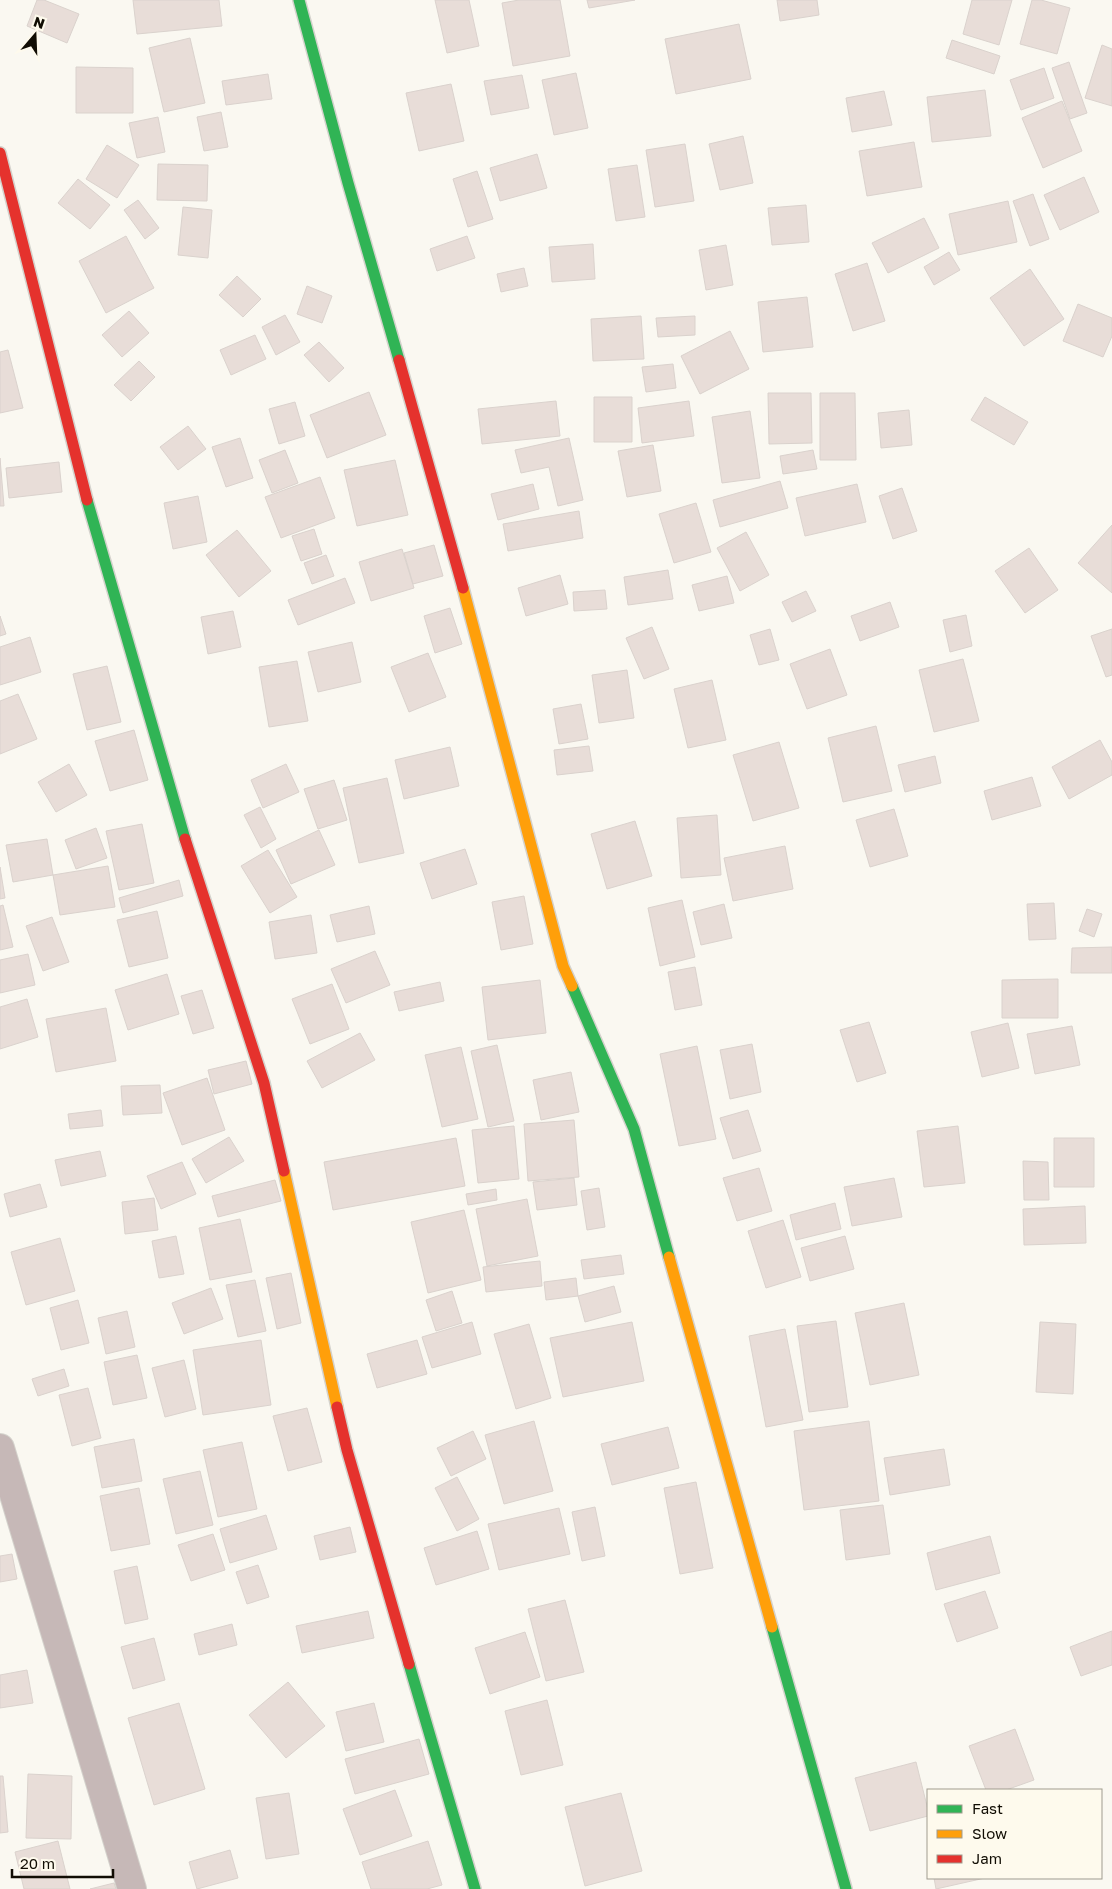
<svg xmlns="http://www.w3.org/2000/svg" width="1112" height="1889" font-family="'Golos Text',sans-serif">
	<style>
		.building { fill: #e8ddd8; stroke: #dad2cd }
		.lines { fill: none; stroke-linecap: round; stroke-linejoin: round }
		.street-casing { stroke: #d4d2cc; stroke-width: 30 }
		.fast-casing { stroke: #d4d2cc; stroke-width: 14 }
		.slow-casing { stroke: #d4d2cc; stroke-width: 14 }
		.jam-casing { stroke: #d4d2cc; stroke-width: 14 }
		.street { stroke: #c6b8b7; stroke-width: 28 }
		.fast { stroke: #30b455; stroke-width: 11 }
		.slow { stroke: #ff9f0a; stroke-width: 11 }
		.jam { stroke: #e5322d; stroke-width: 11 }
	</style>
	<rect width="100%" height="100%" fill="#faf8f1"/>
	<path class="building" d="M37,0H44L79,14L67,43L27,26Z
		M133,0H219L222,26L137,34Z
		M435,0H469L479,46L447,53Z
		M519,0H560L570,56L513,66L502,3Z
		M587,0H635L589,8Z
		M777,0H817L819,15L780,21Z
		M972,0H1012L999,45L963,34Z
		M1032,0H1041L1070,8L1057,54L1020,44Z
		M739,24L751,79L676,94L665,39Z
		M190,38L205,103L164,112L149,48Z
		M952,40L1000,56L994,74L946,58Z
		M1102,45L1112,49V106L1085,98Z
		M1069,62L1087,113L1070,119L1052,68Z
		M76,67L133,68V113H76Z
		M1044,68L1054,98L1021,110L1010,80Z
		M576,73L588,128L554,135L542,80Z
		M268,74L272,99L226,105L222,81Z
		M522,75L529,108L491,115L484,81Z
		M451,84L464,141L419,151L406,93Z
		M985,90L991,136L932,142L927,97Z
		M884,91L892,125L852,132L846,98Z
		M1062,101L1082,151L1043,168L1022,118Z
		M221,112L228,147L204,151L197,117Z
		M158,117L165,152L137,158L129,123Z
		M743,136L753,183L720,190L709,144Z
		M914,142L922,187L867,196L859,151Z
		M685,144L694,201L655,207L646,150Z
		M107,145L139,165L117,198L86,179Z
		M537,154L547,188L500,201L490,168Z
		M158,164L208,165L207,201L157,200Z
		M637,165L645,217L616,221L608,169Z
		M477,171L493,219L468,227L453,179Z
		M1084,177L1099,212L1060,230L1044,195Z
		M78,179L110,205L90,229L58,203Z
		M1033,194L1049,239L1030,246L1013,201Z
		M138,200L159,228L145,239L124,210Z
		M1008,201L1017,242L958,255L949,214Z
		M806,205L809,242L772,245L768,208Z
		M183,207L212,210L208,258L178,255Z
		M924,218L939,248L888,273L872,243Z
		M126,236L154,288L106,313L79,261Z
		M467,236L475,258L437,271L430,249Z
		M593,244L595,279L552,282L549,247Z
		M726,245L733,285L706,290L699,250Z
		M949,252L960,270L934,285L924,267Z
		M867,263L885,321L853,331L835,274Z
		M524,268L528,286L501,292L497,274Z
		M1030,269L1064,319L1024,346L990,298Z
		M237,276L261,299L243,317L219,295Z
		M307,286L332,296L322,323L297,314Z
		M807,297L813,347L763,352L758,302Z
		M1078,304L1112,318V336L1103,357L1063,341Z
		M129,311L149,333L122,357L102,335Z
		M285,315L300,342L276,355L262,327Z
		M641,316L644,359L593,361L591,319Z
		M695,316V335L658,337L656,318Z
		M730,331L749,369L700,394L681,356Z
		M255,335L266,359L231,375L220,350Z
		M319,342L344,368L329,382L304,355Z
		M8,350L23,408L0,413V352Z
		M139,361L155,377L131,401L114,385Z
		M673,364L676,388L646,392L642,367Z
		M369,392L386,435L327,458L310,415Z
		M768,393H811L812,443L769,444Z
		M820,393H855L856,460H820Z
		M594,397H632V442H594Z
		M985,397L1028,422L1014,445L971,420Z
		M556,401L560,436L482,444L478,409Z
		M689,401L694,436L642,443L638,408Z
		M295,402L305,436L279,444L269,409Z
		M909,410L912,445L881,448L878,413Z
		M750,411L760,478L722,483L712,417Z
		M188,426L206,449L178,470L160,447Z
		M240,438L253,478L226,487L212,447Z
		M569,438L583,500L558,506L549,467L521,473L515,450Z
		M653,445L661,491L627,497L618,451Z
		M285,450L298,483L272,493L259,460Z
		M813,450L817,469L783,474L780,456Z
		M0,458L4,506H0Z
		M395,460L408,515L357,526L344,470Z
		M59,462L62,492L9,498L6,468Z
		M320,477L335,518L281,538L265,497Z
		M780,481L788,508L720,527L713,500Z
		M533,484L539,509L498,520L491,494Z
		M857,484L866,522L805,536L796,498Z
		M902,488L917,531L893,539L879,496Z
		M198,496L207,542L173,549L164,503Z
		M696,503L711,552L674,563L659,514Z
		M579,511L583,538L508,551L503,524Z
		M1112,525V593L1078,563Z
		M314,529L322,554L301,561L292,536Z
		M237,530L271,571L239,597L206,555Z
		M746,532L769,575L740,591L717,548Z
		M434,545L443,576L413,584L404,553Z
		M1029,548L1058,590L1025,613L995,571Z
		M402,549L414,588L371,601L359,562Z
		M326,555L334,576L312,584L304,563Z
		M668,570L673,599L628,605L624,577Z
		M560,575L568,604L526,616L518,588Z
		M727,576L734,603L699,611L692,585Z
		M345,578L355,603L298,625L288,600Z
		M605,590L607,609L574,611L573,592Z
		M806,591L816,611L792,622L782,602Z
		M890,602L899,627L860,641L851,616Z
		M450,608L462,644L435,653L424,616Z
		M233,611L241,647L208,654L201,617Z
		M966,615L972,646L950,652L943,620Z
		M0,616L6,634L0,636Z
		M652,627L669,669L644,679L626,638Z
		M770,629L779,660L759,665L750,635Z
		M1112,629V675L1106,677L1091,636Z
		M30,637L41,672L0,685V647Z
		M352,642L361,682L318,692L308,652Z
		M830,649L847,695L807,709L790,664Z
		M428,653L446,697L409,712L391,667Z
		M963,659L979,721L934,732L919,670Z
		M297,661L308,721L269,727L259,667Z
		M107,666L121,722L87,730L73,674Z
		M627,670L634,718L599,723L592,675Z
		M712,680L726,740L688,748L674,689Z
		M18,694L37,739L0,754V701Z
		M581,704L588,739L559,744L553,709Z
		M876,726L892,791L843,802L828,738Z
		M134,730L148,780L110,791L95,741Z
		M1100,740L1112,762V775L1069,799L1052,767Z
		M779,742L799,808L753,821L733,755Z
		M589,746L593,771L557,775L554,750Z
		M450,747L459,786L404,799L395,760Z
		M935,756L941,783L905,792L898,765Z
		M69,764L87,795L56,812L38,782Z
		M286,764L299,792L263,808L251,780Z
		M1032,777L1041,806L992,820L984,791Z
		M387,778L404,853L359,863L343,788Z
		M334,780L347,820L318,829L304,789Z
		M260,807L276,839L261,848L244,815Z
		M894,809L908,856L870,867L856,820Z
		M717,815L721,875L681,878L677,818Z
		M635,821L652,876L607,889L591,834Z
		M142,824L154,883L119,890L106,831Z
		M96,828L107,858L76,869L65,840Z
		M319,830L335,865L291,884L276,850Z
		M47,839L53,875L13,882L6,845Z
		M785,846L793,889L733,901L724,858Z
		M465,849L477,884L432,899L420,863Z
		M268,850L297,897L270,913L241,866Z
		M108,866L115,907L60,915L53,875Z
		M0,867L5,898L0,899Z
		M179,880L183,896L123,913L119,898Z
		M524,896L533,944L501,950L492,902Z
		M682,900L695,957L660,966L648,908Z
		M1054,903L1056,939L1029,940L1027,904Z
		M724,904L732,938L701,945L693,912Z
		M3,905L13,947L0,950V906Z
		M369,906L375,934L337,942L330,915Z
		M1087,909L1102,914L1094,937L1079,931Z
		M157,911L168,958L129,967L117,920Z
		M311,915L317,953L275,959L269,922Z
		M52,917L69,962L43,971L26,926Z
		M1112,947V973H1071L1072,948Z
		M375,951L390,985L346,1003L331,969Z
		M28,954L35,985L0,993V960Z
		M695,967L702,1005L675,1010L668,972Z
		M167,974L179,1014L128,1030L115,990Z
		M1058,979V1018H1002V980Z
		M540,980L546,1033L488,1040L482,987Z
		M440,982L444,1001L399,1011L394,992Z
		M332,984L349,1029L310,1044L292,999Z
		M202,990L214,1028L193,1034L181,996Z
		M27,999L38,1037L0,1049V1007Z
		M106,1008L116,1061L56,1072L46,1019Z
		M869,1022L886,1073L857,1082L840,1030Z
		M1008,1023L1019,1068L982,1077L971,1032Z
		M1072,1026L1080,1065L1035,1074L1027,1034Z
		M360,1033L375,1060L322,1088L307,1061Z
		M752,1044L761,1092L730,1099L720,1050Z
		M497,1045L514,1121L488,1127L471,1051Z
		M697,1046L716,1139L679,1146L660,1054Z
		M461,1047L478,1119L442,1127L425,1055Z
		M246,1061L252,1084L214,1094L208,1070Z
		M571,1072L579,1112L541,1120L533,1080Z
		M207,1078L225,1130L182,1145L163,1093Z
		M160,1085L162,1113L123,1115L121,1086Z
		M101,1110L103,1126L70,1129L68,1114Z
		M748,1110L761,1151L733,1159L720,1118Z
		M574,1120L579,1177L528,1181L524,1124Z
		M514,1126L519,1179L478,1183L472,1130Z
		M958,1126L965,1183L924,1187L917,1131Z
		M229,1137L244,1161L206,1183L192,1159Z
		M456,1138L465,1186L333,1210L324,1162Z
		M1054,1138H1094V1187H1054Z
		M100,1151L106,1176L61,1186L55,1160Z
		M1023,1161L1048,1162L1049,1200H1024Z
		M182,1162L196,1194L161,1209L147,1176Z
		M759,1168L772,1211L737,1221L723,1178Z
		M574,1178L577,1205L537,1210L533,1182Z
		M894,1178L902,1217L852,1226L844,1187Z
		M275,1180L281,1201L218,1217L212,1196Z
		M40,1184L47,1207L10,1217L4,1194Z
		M599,1188L605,1227L587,1230L581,1191Z
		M496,1189L497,1200L468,1205L466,1194Z
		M154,1198L158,1230L125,1234L122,1202Z
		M527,1199L538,1256L487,1266L476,1209Z
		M835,1203L841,1229L796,1240L790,1215Z
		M1085,1206L1086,1243L1024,1245L1023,1209Z
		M464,1210L481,1280L428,1293L411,1222Z
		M240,1219L252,1272L210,1280L199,1228Z
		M783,1220L801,1277L766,1288L748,1231Z
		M176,1236L184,1274L159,1278L152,1241Z
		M845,1236L854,1269L810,1281L801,1248Z
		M60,1238L75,1291L26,1305L11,1252Z
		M621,1255L624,1274L584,1279L581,1260Z
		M540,1261L542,1286L486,1292L483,1267Z
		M291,1273L301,1323L277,1329L266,1278Z
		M576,1278L578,1296L546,1300L544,1282Z
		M255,1280L266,1331L238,1337L226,1285Z
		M614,1286L621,1312L585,1322L578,1296Z
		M211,1288L223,1319L184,1334L172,1303Z
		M452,1291L462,1323L436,1331L426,1300Z
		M78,1300L89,1343L61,1350L50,1308Z
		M904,1303L919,1375L870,1385L855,1313Z
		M127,1311L135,1347L106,1354L98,1318Z
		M836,1321L848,1407L809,1412L797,1326Z
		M472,1322L481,1354L432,1368L422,1337Z
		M632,1322L644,1381L563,1397L550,1338Z
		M1040,1322L1076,1324L1073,1394L1036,1392Z
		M529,1324L551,1398L516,1409L494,1334Z
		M785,1329L803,1420L766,1427L749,1336Z
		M261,1340L271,1405L203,1415L193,1350Z
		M417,1340L427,1374L377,1388L367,1354Z
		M137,1355L147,1398L113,1405L104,1362Z
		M184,1360L196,1409L165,1417L152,1368Z
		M64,1369L69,1386L38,1396L32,1379Z
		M88,1388L101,1438L72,1446L59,1395Z
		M307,1408L322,1462L288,1471L273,1416Z
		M534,1421L553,1491L504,1504L485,1435Z
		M869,1421L879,1501L804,1510L794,1431Z
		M668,1427L679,1468L612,1485L601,1444Z
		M473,1431L486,1459L451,1476L437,1448Z
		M134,1439L142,1481L102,1488L94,1447Z
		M242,1442L257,1509L218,1517L203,1450Z
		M944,1449L950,1485L890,1495L884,1458Z
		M200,1471L213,1525L176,1534L163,1479Z
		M457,1477L479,1519L457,1531L435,1488Z
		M696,1482L713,1568L680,1574L664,1488Z
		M139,1488L150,1544L111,1551L100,1496Z
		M883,1505L890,1554L846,1560L840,1510Z
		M595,1507L605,1556L582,1561L572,1512Z
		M559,1508L570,1554L499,1570L488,1524Z
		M266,1515L277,1549L230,1563L220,1529Z
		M350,1527L356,1552L320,1560L314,1536Z
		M477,1531L489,1569L436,1585L424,1548Z
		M213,1534L225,1570L191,1581L178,1545Z
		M990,1536L1000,1573L936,1590L927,1553Z
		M12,1554L17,1579L0,1582V1556Z
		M258,1565L269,1597L247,1604L236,1572Z
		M137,1566L148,1619L125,1624L114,1571Z
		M985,1591L998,1628L957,1642L944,1604Z
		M565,1600L584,1672L546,1681L528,1609Z
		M368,1611L374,1638L302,1653L296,1626Z
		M232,1624L237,1645L199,1655L194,1634Z
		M1112,1631V1665L1081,1676L1070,1647Z
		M525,1632L540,1677L490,1694L475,1648Z
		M154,1638L165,1680L133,1689L121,1647Z
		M27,1670L33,1703L0,1708V1675Z
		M288,1682L325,1726L286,1758L249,1715Z
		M547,1700L563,1765L521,1775L505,1711Z
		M179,1703L205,1789L154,1805L128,1718Z
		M374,1703L384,1742L346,1751L336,1712Z
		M1015,1729L1034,1780L1006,1790H986L969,1746Z
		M419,1739L429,1774L355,1794L345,1759Z
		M916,1762L928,1810V1816L870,1831L855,1778Z
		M28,1774L72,1776L71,1839L26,1838Z
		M0,1776H3L8,1832L0,1833Z
		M395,1790L412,1836L360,1855L343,1809Z
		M289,1793L299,1854L266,1859L256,1798Z
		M621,1793L642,1871L585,1886L565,1807Z
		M58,1841L70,1889H24L15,1852Z
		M428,1841L442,1885L427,1889H371L362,1862Z
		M230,1850L238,1878L197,1889L189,1862Z
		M934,1878H985L936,1889Z
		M114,1883L116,1889H90Z"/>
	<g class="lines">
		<defs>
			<path id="street" d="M0,1448L132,1889"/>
			<path id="fast" d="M299,0L348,183L399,360
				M87,500L185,839
				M572,986L634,1129L669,1257
				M772,1627L846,1889
				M409,1664L475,1889"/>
			<path id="slow" d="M463,588L563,966L572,986
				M284,1171L337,1407
				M669,1257L772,1627"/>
			<path id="jam" d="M0,153L87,500
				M399,360L463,588
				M185,839L264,1083L284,1171
				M337,1407L347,1450L409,1664"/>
		</defs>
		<use href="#street" class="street-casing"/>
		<use href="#fast" class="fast-casing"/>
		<use href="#slow" class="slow-casing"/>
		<use href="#jam" class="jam-casing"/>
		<use href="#street" class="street"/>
		<use href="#fast" class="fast"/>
		<use href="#slow" class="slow"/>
		<use href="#jam" class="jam"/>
	</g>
	<rect x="927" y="1789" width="175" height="90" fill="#fefaed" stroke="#9f9b90"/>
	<rect x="937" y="1805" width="25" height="8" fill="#30b455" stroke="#9f9b90"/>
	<text x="972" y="1814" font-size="15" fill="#110d04">Fast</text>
	<rect x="937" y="1830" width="25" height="8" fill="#ff9f0a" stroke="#9f9b90"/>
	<text x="972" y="1839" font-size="15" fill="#110d04">Slow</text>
	<rect x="937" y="1855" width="25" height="8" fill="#e5322d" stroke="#9f9b90"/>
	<text x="972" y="1864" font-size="15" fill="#110d04">Jam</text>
	<g transform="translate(35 35) rotate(19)" stroke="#fefaed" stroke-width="4" paint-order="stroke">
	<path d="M0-4L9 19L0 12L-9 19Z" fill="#110d04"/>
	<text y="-8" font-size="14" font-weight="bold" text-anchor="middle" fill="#110d04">N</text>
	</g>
	<path d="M12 1869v8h101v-8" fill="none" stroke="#110d04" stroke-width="2.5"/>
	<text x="20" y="1869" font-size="15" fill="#110d04" stroke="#fefaed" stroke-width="4" paint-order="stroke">20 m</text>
</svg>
